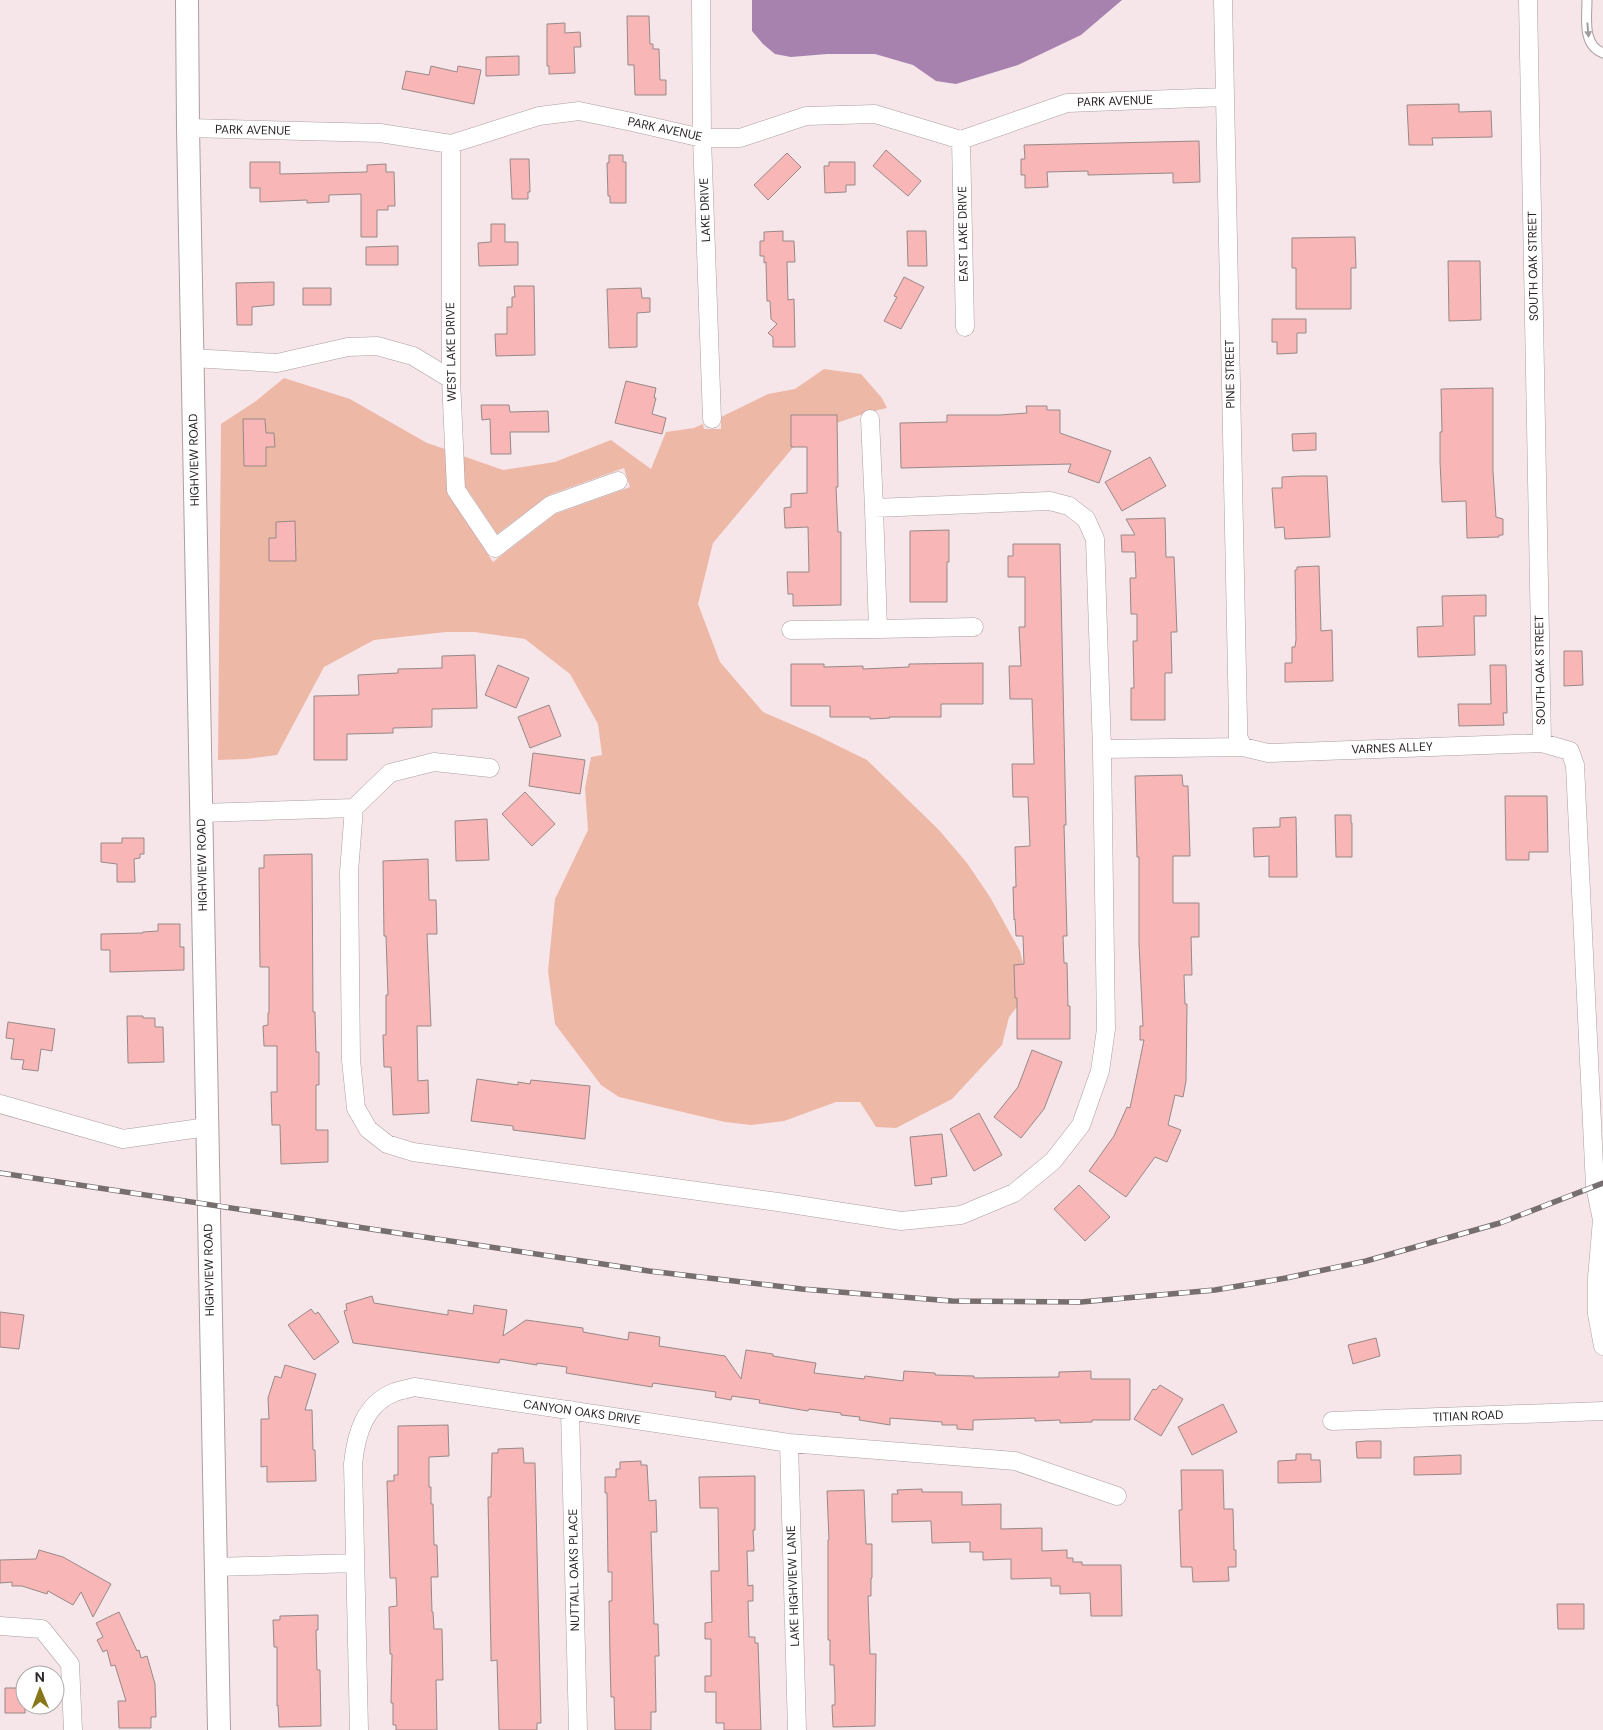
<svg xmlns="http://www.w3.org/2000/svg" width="1603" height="1730" font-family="'DM Sans',sans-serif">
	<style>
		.green { fill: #eeb8a7 }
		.water { fill: #a782af }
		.building { fill: #f9b6b6; stroke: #978988 }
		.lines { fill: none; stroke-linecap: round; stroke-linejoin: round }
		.service-casing { stroke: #ac9ea1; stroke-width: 11 }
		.minor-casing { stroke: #ac9ea1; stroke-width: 19 }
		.tertiary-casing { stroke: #ac9ea1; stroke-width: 24 }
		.service { stroke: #fff; stroke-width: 9 }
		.minor { stroke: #fff; stroke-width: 18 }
		.tertiary { stroke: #fff; stroke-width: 22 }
		.rail-casing { stroke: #776e70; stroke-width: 5.5 }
		.rail { stroke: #fff; stroke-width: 4; stroke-dasharray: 11; stroke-linecap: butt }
		.oneway { fill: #9f9d9d }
		.labels { text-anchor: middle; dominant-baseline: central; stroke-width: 4.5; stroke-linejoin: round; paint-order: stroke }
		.street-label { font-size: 12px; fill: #2a2526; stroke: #fff }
	</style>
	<rect width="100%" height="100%" fill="#f6e6ea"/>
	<path class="green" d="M824,369L861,374L882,398L887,408L866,413L822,428L796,444L713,543L698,604L720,662L763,712L816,735L867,760L939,830L967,863L990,897L1020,951L1028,985L1020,1003L1009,1017L1002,1045L952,1099L896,1128L876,1127L860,1102H836L784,1121L751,1125L725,1122L619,1097L601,1085L555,1024L548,971L555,899L588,830L585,788L591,757L602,755L598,724L570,674L525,639L475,632H446L374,640L324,667L277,755L247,759L218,760L221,424L256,401L284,378L350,399L427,443L445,449L447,490L449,496L493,562L555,514L630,487L624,468L549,495L497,534L465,486L463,456L503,470L555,462L611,440L651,469L666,432L694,428L703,424L704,429H721V417L768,394L795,389Z"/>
	<path class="water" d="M752,0H1122L1081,35L1018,65L956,84L936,81L913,65L875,54H827L791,57L775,54L763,44L752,31Z"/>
	<path class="building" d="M627,16H649L650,44H653V49H659L660,80H666V95H635L634,65H628Z
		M565,23V33L580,32L581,47H574L575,73L549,74V66H547V24Z
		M519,56V75L486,76V57Z
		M431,66L457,72L458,66L481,70L474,104L402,89L406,71L429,75Z
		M1459,104V112L1491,111L1492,137L1432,138L1433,145H1409L1407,105Z
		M1199,141L1200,182L1173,183V173L1088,175V171L1047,172L1048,187L1025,188V175H1021V159H1025L1024,145Z
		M886,150L921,181L908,196L873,166Z
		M787,153L801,167L768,200L754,185Z
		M609,155H623V162H626V203H610V196H608L607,163H609Z
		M510,159H529L530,192H528V199H512Z
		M250,162H280V174L367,172V165L386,164V172H394L395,206H388V210H377V237H361V194L329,195V202L307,203V200L260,202V188H250Z
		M829,162H855V185H846V192L825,193L824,166H829Z
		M491,224H505V242H518V265L479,266L478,243L491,242Z
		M783,231V241H794L795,262H787L788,300L794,299L795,347H773V337L768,333L777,324L771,319L770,301H767L766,262L764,263V256H760V241H764V232Z
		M907,231H926L927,266H908Z
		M1355,237L1356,268H1351V309H1296V268H1292V238Z
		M398,246V265H366V247Z
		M1448,261H1480L1481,320L1449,321Z
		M904,277L924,287L901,329L884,321L897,297L894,296Z
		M274,282V305L252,307V325H237L236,283Z
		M514,286H534L535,355L496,356L495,334H507V307H512V297H515Z
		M303,288H331V305H303Z
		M641,288L642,298H650V312L637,313V347L609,348L607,289Z
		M1272,319H1306V333H1297V353L1277,354V342H1272Z
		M626,381L656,388L654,398H656L652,414L666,418L662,434L615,423Z
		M1493,388V471L1496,517L1503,519V535H1499V537L1467,538L1466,501L1442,502L1440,462V432H1442L1441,389Z
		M481,405H509L510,412L548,411L549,432H510L511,454H491L490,419L482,420Z
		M1026,406H1047V410H1060V433L1111,451L1099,483L1068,472L1071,464L901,468L900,423L947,422V415H1000L1027,413Z
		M791,415H837L838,487H836L838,532H841V605L793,606V594H788L787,572H809L808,527L785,528L784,508L791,507V494L807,493V447H791Z
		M243,419H265L266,433H274L275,447H266V466H244Z
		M1316,433V450L1293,451L1292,434Z
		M1150,457L1166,486L1122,511L1105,482Z
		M1300,476H1327L1330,537L1285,539L1284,527L1275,528L1272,488H1282V477Z
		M1165,518L1166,557H1174L1177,632H1171L1172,673H1165V720H1131V688H1134L1133,641H1137V614H1131L1130,578H1136L1135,552H1122L1121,535H1135L1126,519Z
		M295,521L296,561H269V538H276V522Z
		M949,530V562H947V602H910V531Z
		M1013,544H1060L1066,825H1064L1067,936H1063L1064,963H1067L1068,1006H1070V1039H1017V998H1015L1014,965L1024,964L1023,936H1016L1015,919L1014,920L1013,887H1016L1015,847L1030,846L1028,797H1013L1012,764H1034L1032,699H1010L1009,666H1021L1019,627H1025V577H1008V556H1013Z
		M1319,566L1321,631L1332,630L1333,681L1285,682V663H1292V647H1295L1296,640L1295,570H1297V567Z
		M1486,595V616H1474L1475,655L1418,657L1417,627L1443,626L1442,596Z
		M1564,651H1582L1583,685L1564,686Z
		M475,655L477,708L432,709V727L393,728V733L347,734V760H314V696L359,695L358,675L398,673V669L442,668V656Z
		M983,663V704H941V717H889L890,718L870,719V717H830V706H791V664H824V667L863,666V669L909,667V664Z
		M498,665L529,678L516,708L485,695Z
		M1490,665H1506L1507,713H1503L1504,725L1459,726L1458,704H1491Z
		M549,705L561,736L530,748L518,717Z
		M533,753L585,760L580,794L529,786Z
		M1182,775L1183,786H1188L1190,856H1173V903H1199V937H1191L1192,975H1184L1185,1004H1187L1186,1081L1183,1097L1175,1095L1168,1125L1181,1130L1167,1162L1155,1157L1126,1197L1089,1171L1114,1136L1127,1107L1130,1108L1144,1040H1140V1026H1143L1139,944V857H1137L1135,776Z
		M525,792L555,824L532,846L502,814Z
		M1505,796H1547L1548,852H1529V860H1506Z
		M1335,815H1351V823H1352V857H1336Z
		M1296,817L1297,877H1269V856L1254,857L1253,828L1280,827V818Z
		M487,819L489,860L456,861L455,821Z
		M122,838H144V854H140V858L134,859L135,882H117V864L101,862V843H122Z
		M312,854L313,1012H315L316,1052H319V1085H316V1130H328V1162L281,1164L280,1125H272L271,1092H277V1046H264L263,1026L268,1025V1013H269V967H260L259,868H264V855Z
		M428,859L429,900H436L437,934H427L431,1026H417L418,1081L428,1080L429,1113L393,1115L391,1067H384L383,1035H386V995H388L386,936H384L383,861Z
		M158,924H180V947H184V970L110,972V950H101V934L143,933V932L158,931Z
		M127,1016H143V1018H155V1027H163L164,1062L128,1063Z
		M8,1022L55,1029L52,1051L41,1049L38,1071L22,1069L24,1060L11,1059L14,1039L6,1038Z
		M1032,1050L1062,1062L1044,1109L1021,1138L994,1117L1018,1087Z
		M477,1079L518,1085V1082L530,1084L531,1080L590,1086L585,1139L513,1130V1126L471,1121Z
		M979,1113L1002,1155L974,1171L950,1129Z
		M942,1134L947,1176L931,1178L932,1184L915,1186L910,1137Z
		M1079,1185L1110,1217L1085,1241L1054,1209Z
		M372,1296L374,1303L448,1315V1310L473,1314L474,1305L507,1310L503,1336L526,1320L583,1328V1332L628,1340L629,1332L660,1337L659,1346L725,1356L741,1379L746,1350L773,1354V1356L816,1363L814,1373L864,1379L865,1376L903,1381L904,1371L935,1373V1375L974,1376V1378L1059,1377V1372L1091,1371V1379H1130V1420H1092V1422L1060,1423V1420L1035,1421V1418L973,1420V1430L957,1429V1425H942V1422L890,1418V1425L859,1420L860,1417L841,1415V1413L809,1409L808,1411L759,1403L760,1400L732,1396L731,1400L715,1397L716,1392L653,1383L652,1387L566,1373L567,1367L537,1363V1365L500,1359L499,1363L353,1343L344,1311L347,1310L346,1304Z
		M311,1309L315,1314L318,1312L339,1342L314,1360L288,1325Z
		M0,1312L24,1315L19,1349L0,1347Z
		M1376,1338L1380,1356L1353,1364L1348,1345Z
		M285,1365L316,1374L305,1410H312L313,1450H315L316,1481L267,1482V1466L261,1467V1419H269L268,1398L275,1376L281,1378Z
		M1160,1385L1183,1399L1161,1436L1134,1419L1153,1389L1156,1390Z
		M1223,1404L1237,1432L1192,1455L1178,1427Z
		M448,1425L449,1456L429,1457V1487H431V1504H433L434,1545H437L438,1577H431L432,1612H433L434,1629H442L443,1680H436L437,1730H396V1725H393V1703H391L392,1654H390L389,1607L397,1606L396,1578H390L387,1481H394V1475H398V1426Z
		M1366,1441H1381V1458H1357L1356,1442Z
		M523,1448L524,1463H535L541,1723H537V1730H499L497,1660L491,1661V1653L488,1497H491L492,1453H498V1449Z
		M1296,1454H1311V1460H1320L1321,1482L1278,1483V1461L1296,1460Z
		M1461,1455V1474L1414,1475V1457Z
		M641,1461V1465H647L649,1501L656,1500L657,1532H651L654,1624H658L659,1656H655L656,1712H651V1730H615L614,1697H611L610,1657L609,1601H612V1572H608L607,1493H605V1477H616V1469H620V1462Z
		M1181,1470H1223L1224,1509H1233L1234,1550H1236V1567H1228L1229,1581L1193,1582L1192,1567H1181L1179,1510H1182Z
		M755,1476V1530H753L754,1551H747L748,1586L753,1585V1601H748L749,1637H755V1643H758L761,1730H724V1723H716V1692H705V1676H711V1639H705V1623L712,1622L711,1571H719L718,1508H700L699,1477Z
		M922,1489V1492H962V1505L1001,1504V1529L1042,1528V1551L1067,1550V1558H1073V1562H1082V1565H1121L1122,1616H1091L1090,1593L1060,1594V1586H1051V1578L1011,1579V1559L983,1560V1552H970V1542L932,1543L931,1521L892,1522V1494H898L897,1490Z
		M864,1490L866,1544H872V1578H871V1596H868L870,1654H876L875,1726L833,1727L832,1705H835V1695L834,1665H830V1640H828V1540H829L827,1491Z
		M39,1550L63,1557L111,1584L93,1617L81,1592L73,1605L48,1591L47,1594L22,1586H12V1582L0,1583V1560L36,1559Z
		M1557,1604H1584V1629H1558Z
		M119,1612L137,1651L139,1650L141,1658L147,1656L155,1684L156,1717H151V1728H119L118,1701H126L115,1665L111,1666L107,1650L103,1652L97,1640L103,1637L96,1623Z
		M318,1615V1630H316L317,1670H320L321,1726L279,1727L278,1705L277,1706V1647H274L273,1620H280V1616Z
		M5,1688H25V1713H5Z"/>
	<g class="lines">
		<defs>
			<path id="service" d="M1587,0C1587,18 1582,45 1603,53"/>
			<path id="minor" d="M701,0L702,138L712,419
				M1223,0L1238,721V737L1243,747
				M1528,0L1542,743
				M188,128L380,133L451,144L539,116L579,111L632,122L702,138H740L806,116L875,114L961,140L1067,103L1224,97
				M961,140L965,327
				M451,144V379L456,490L495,548L551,505L618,481
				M192,358L277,363L348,347L377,346L413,356L451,379
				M870,419L874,508
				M791,630L878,629
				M1102,749L1243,747L1268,753L1542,743L1570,751L1575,765L1595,1186L1602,1220L1597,1278V1314L1603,1346
				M354,808L349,872L351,1060L356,1108L368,1129L387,1144L413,1152L778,1202L901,1221L961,1215L1014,1193L1053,1161L1081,1125L1100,1071L1106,1029L1102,749L1095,539L1086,519L1069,506L1050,501L874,508L878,629L974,627
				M201,813L354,808L390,773L434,762L490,768
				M0,1104L123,1139L207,1127
				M570,1410L578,1730
				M1332,1421L1603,1411
				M789,1443L797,1730
				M215,1567L355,1563
				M0,1626L42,1629L70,1664L73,1730
				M359,1730L353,1464C356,1435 364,1404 395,1392C401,1390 408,1389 414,1387L789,1443L1015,1461L1117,1496"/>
			<path id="tertiary" d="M187,0L188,128L219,1730"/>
		</defs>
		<use href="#service" class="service-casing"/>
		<use href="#minor" class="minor-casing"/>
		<use href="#tertiary" class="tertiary-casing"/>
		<use href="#service" class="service"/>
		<use href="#minor" class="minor"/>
		<use href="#tertiary" class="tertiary"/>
		<defs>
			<path id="rail" d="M0,1173L649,1271L802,1289L952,1301L1081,1302L1215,1290L1286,1278L1366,1261L1500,1223L1603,1183"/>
		</defs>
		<use href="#rail" class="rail-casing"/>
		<use href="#rail" class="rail"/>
	</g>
	<defs><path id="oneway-solid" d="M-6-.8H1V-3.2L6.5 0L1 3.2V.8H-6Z" transform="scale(1.25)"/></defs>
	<use class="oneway" href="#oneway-solid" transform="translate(1588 30) rotate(85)"/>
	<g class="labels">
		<g class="street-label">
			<text transform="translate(1115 101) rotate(-2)">PARK AVENUE</text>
			<text transform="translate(665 129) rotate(12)">PARK AVENUE</text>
			<text transform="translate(253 130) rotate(1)">PARK AVENUE</text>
			<text transform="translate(705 210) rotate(-92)">LAKE DRIVE</text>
			<text transform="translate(963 234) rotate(-91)">EAST LAKE DRIVE</text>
			<text transform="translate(1533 266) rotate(-91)">SOUTH OAK STREET</text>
			<text transform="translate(451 352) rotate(-91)">WEST LAKE DRIVE</text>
			<text transform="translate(1230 374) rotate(-91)">PINE STREET</text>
			<text transform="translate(194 460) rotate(-91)">HIGHVIEW ROAD</text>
			<text transform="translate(1540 670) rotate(-91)">SOUTH OAK STREET</text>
			<text transform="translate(1392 748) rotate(-2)">VARNES ALLEY</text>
			<text transform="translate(202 865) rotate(-91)">HIGHVIEW ROAD</text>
			<text transform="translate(209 1270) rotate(-91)">HIGHVIEW ROAD</text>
			<text transform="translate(582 1412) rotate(8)">CANYON OAKS DRIVE</text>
			<text transform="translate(1468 1416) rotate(-2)">TITIAN ROAD</text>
			<text transform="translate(574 1570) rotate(-91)">NUTTALL OAKS PLACE</text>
			<text transform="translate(793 1586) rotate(-92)">LAKE HIGHVIEW LANE</text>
		</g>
	</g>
	<g transform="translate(40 1690) rotate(359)"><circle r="24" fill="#ffffff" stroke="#aaa8a8"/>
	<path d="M0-4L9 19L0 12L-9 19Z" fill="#88761a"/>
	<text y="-8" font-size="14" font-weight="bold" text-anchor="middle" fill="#2a2526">N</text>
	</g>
</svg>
